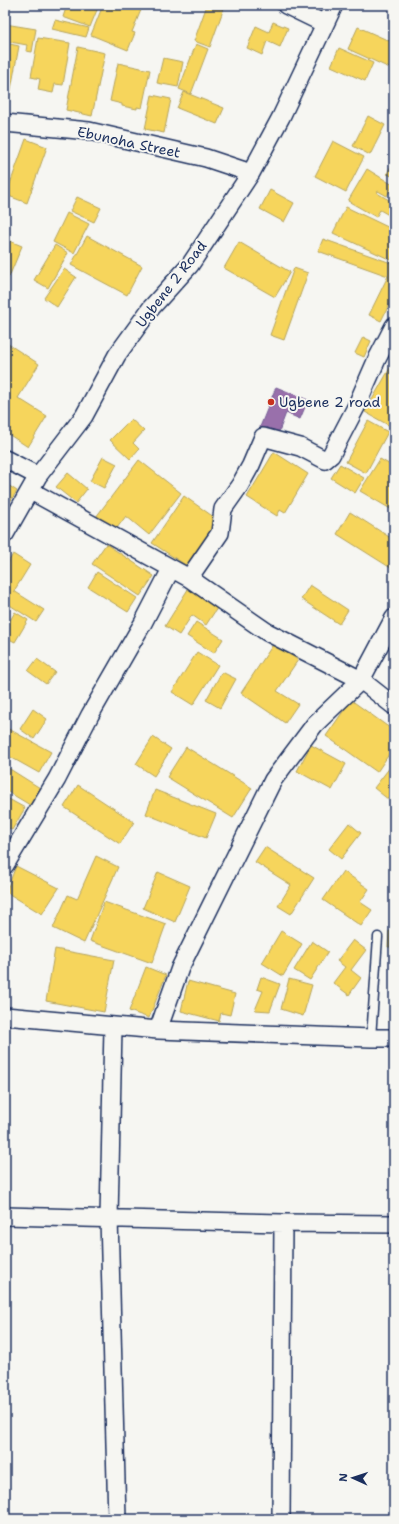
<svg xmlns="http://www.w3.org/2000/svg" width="399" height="1524" font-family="'Shantell Sans',sans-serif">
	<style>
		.homes { fill: #f6d55c; stroke: #b4a35d }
		.offices { fill: #9970ab; stroke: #735c94 }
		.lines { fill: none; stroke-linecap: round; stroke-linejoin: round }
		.service-casing { stroke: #1b2f5e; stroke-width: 11 }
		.minor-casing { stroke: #1b2f5e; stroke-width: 20 }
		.service { stroke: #f6f6f2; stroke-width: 8 }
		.minor { stroke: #f6f6f2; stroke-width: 17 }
		.poi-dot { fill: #c8321e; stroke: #f6f6f2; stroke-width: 1.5 }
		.labels { text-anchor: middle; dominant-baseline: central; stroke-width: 4; stroke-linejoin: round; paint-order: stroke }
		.street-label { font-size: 14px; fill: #1b2f5e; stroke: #f6f6f2 }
		.poi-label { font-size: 14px; fill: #1b2f5e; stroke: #f6f6f2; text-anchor: start }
	</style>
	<rect width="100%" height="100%" fill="#f6f6f2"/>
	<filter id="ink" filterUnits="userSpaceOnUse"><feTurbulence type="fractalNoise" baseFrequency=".025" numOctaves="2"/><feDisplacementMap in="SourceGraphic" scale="8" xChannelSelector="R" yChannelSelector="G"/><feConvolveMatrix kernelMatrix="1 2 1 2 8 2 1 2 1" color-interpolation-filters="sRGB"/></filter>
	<g filter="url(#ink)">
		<path class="homes" d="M62,5H99L90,27L63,17L66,8L61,6Z
			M103,5H143L132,32L135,33L128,50L91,35Z
			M207,5H225L210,47L194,41Z
			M55,20L89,28L86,37L52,29Z
			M273,22L288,28L280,47L267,41L262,55L247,48L256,26L269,32Z
			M5,24L36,29L32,52L26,51L27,45L5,41Z
			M358,27L394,43V70L348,49Z
			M38,38L70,43L63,85L55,84L53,93L38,90L40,79L31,77Z
			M5,43L19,46L7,111H5Z
			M196,44L208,49L191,94L179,89Z
			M78,47L105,53L92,116L66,110Z
			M339,48L373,63L365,81L331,66Z
			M163,58L183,62L178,87L157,83Z
			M118,63L150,70L142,108L137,107V109L122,106V104L110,101Z
			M184,92L224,108L217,124L177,108Z
			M152,95L171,99L164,133L145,129Z
			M368,116L385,125L370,155L353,146Z
			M26,139L47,147L27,203L6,195Z
			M333,141L364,157L346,192L315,176Z
			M394,159V177L387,174Z
			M367,169L393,185L387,196L378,191L377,193L394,203V218L380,210L376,217L348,201Z
			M270,190L294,203L284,222L260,209Z
			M77,197L101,208L94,222L70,211Z
			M346,207L394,230V253L391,260L333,233Z
			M67,213L89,224L74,253L53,242Z
			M87,236L142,266L127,295L71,265Z
			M5,239L22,246L9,277L5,275Z
			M323,239L394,264V295L381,321L369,315L388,276L318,251Z
			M239,242L290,272L275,297L224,268Z
			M55,245L68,253L48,288L34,280Z
			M294,268L308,273L284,340L270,335Z
			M64,269L76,277L57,307L44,298Z
			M363,337L371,341L364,357L355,353Z
			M5,342L39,364L18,398L47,416L28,447L5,432Z
			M394,361V418L390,426L365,412Z
			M131,419L144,431L133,443L139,449L130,459L110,440Z
			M368,421L388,432L366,473L346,462Z
			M274,452L308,474L285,513L280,510L277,516L247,497Z
			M103,457L117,464L104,488L90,481Z
			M380,459L394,467V511L360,491Z
			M139,460L181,493L149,535L126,516L114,532L96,517Z
			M340,464L364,478L355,493L331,478Z
			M68,473L87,489L76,503L56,487Z
			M5,483L17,491L5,509Z
			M184,496L218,520L187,566L152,543Z
			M350,512L394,540V570L337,534Z
			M106,544L154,576L140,596L92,564Z
			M13,554L30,565L14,591L44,610L36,622L5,602V568Z
			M97,572L137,598L128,612L88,587Z
			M310,585L348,610L339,624L301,599Z
			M190,586L219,605L206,625L192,615L179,635L165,626Z
			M15,612L28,620L15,642L5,637V629Z
			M196,622L223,639L214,653L187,636Z
			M274,643L298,660L277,691L298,704L285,723L241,693Z
			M197,652L218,665L193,705L172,692Z
			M37,659L55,672L46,684L28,671Z
			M222,672L236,679L220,708L206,700Z
			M351,700L394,731V747L377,772L326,736Z
			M33,709L47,719L34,739L20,729Z
			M5,727L51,752L39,773L5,754Z
			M153,737L171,749L154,776L136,764Z
			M311,745L346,764L332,790L297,771Z
			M186,747L252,788L233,818L167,777Z
			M394,762V804L374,788Z
			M5,766L40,788L30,805L5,790Z
			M78,785L134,822L120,844L64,807Z
			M155,790L216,814L206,838L146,814Z
			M5,797L25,808L12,830L5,826Z
			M349,823L361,833L341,859L329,849Z
			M265,847L314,878L291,914L278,906L291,885L255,862Z
			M96,856L118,867L84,943L53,928L68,895L77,899Z
			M16,866L59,888L42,914L6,892Z
			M343,871L369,889L360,902L372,910L361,926L323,900Z
			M158,872L190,886L175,922L143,908Z
			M104,902L166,924L152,963L90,941Z
			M281,931L302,944L283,976L262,963Z
			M389,931H394V947H388Z
			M353,940L366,950L351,970L361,978L349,995L333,983L345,967L337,961Z
			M312,941L328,952L310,980L294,970Z
			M55,949L114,960L104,1012L46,1001Z
			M146,967L166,975L149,1018L129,1011Z
			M261,977L280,984L270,1011L255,1010L263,991L257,989Z
			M289,979L312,985L303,1016L281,1009Z
			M188,981L235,994L230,1015L221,1013L219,1021L181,1011Z
			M390,1007H394V1023L389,1022Z"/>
		<path class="offices" d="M276,387L308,400L300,419L286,413L278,434L260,427Z"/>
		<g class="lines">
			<defs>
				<path id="service" d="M371,1038L378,937"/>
				<path id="minor" d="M286,5L325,24
					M5,123L89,131L206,158L251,173
					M5,459L38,476
					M31,491L189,578L267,632L361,680L394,706
					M5,534L38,476L84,416L117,355L151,308L190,265L251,173L281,117L334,5
					M189,578L220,533L223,509L240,485L251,465L263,437L300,447L325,460L331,455L356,407L377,359L394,326
					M5,865L57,779L90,715L143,623L171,569
					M5,1016L158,1030L371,1038H394
					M113,1027L109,1218L117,1519
					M158,1030L180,968L273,780L315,724L361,680L394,618
					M5,1216L283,1223L394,1224
					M281,1519L283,1223"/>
			</defs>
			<use href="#service" class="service-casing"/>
			<use href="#minor" class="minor-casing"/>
			<use href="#service" class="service"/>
			<use href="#minor" class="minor"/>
		</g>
	</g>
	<circle class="poi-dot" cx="271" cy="402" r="4"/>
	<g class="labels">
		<g class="street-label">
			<text transform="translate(129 142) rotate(12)">Ebunoha Street</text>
			<text transform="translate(171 284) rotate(-52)">Ugbene 2 Road</text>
		</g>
		<g class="poi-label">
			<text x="279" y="402">Ugbene 2 road</text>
		</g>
	</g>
	<rect width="399" height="1524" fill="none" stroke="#f6f6f2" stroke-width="20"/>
	<rect x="10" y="10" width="379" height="1504" fill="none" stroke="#1b2f5e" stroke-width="1.5" filter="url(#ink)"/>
	<g transform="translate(353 1478) rotate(273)" stroke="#f6f6f2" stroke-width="3" paint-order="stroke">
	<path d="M0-3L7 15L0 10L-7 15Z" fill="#1b2f5e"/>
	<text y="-6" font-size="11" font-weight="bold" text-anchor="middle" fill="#1b2f5e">N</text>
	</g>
</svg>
